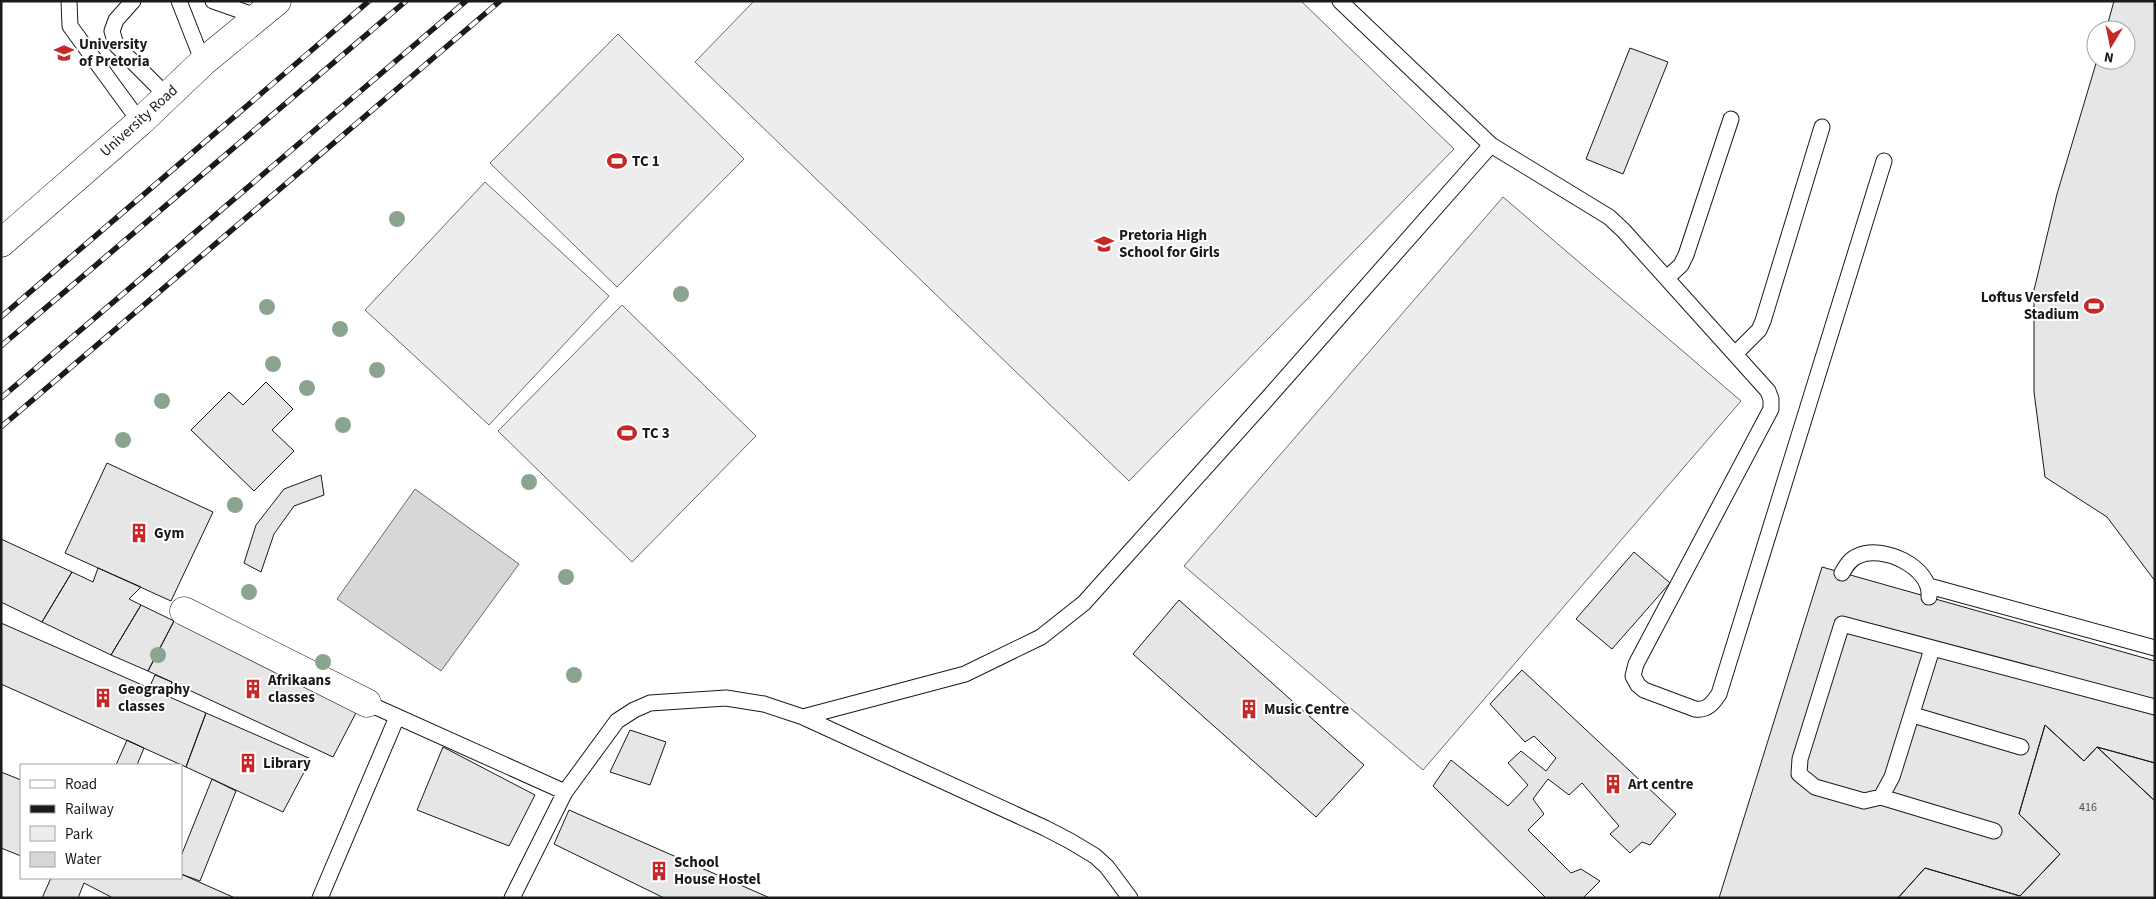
<svg xmlns="http://www.w3.org/2000/svg" width="2156" height="899" font-family="'Source Sans 3',sans-serif">
	<style>
		.green { fill: #ededed; stroke: #6a6a6a }
		.water { fill: #d7d7d7; stroke: #6a6a6a }
		.building { fill: #e6e6e6; stroke: #1a1a1a }
		.lines { fill: none; stroke-linecap: round; stroke-linejoin: round }
		.service-casing { stroke: #1a1a1a; stroke-width: 17 }
		.minor-casing { stroke: #1a1a1a; stroke-width: 29 }
		.tertiary-casing { stroke: #1a1a1a; stroke-width: 29 }
		.service { stroke: #fff; stroke-width: 15 }
		.minor { stroke: #fff; stroke-width: 28 }
		.tertiary { stroke: #fff; stroke-width: 28 }
		.rail-casing { stroke: #1a1a1a; stroke-width: 5.5 }
		.rail { stroke: #fff; stroke-width: 4; stroke-dasharray: 11; stroke-linecap: butt }
		.tree { fill: #8aa48f }
		.labels { text-anchor: middle; dominant-baseline: central; stroke-width: 4; stroke-linejoin: round; paint-order: stroke }
		.number-label { font-size: 12px; fill: #4d4d4d }
		.poi-label { font-size: 15px; font-weight: bold; fill: #1a1a1a; stroke: #fff; text-anchor: start }
		.street-label { font-size: 15px; fill: #1a1a1a; stroke: #fff }
	</style>
	<rect width="100%" height="100%" fill="#fff"/>
	<path class="green" d="M754,1H1301L1454,149L1129,481L695,62Z
		M618,34L744,159L617,287L490,163Z
		M485,182L609,296L489,425L365,310Z
		M1503,197L1741,401L1423,770L1184,566Z
		M622,305L756,436L632,562L498,431Z"/>
	<path class="water" d="M415,489L519,564L441,671L337,599Z"/>
	<path class="building" d="M2114,1H2155V581L2107,517L2045,477L2034,392V290L2057,194L2097,60H2126V30H2106Z
		M1630,48L1668,62L1623,174L1586,159Z
		M266,382L293,409L272,430L294,451L254,491L191,430L229,392L243,405Z
		M107,463L213,512L171,601L65,553Z
		M321,475L324,495L294,506L274,534L261,572L244,563L256,525L284,489Z
		M1,539L72,572L42,622L1,602Z
		M1634,552L1670,583L1612,649L1576,619Z
		M1822,567L2155,661V763L2097,747L2084,761L2045,725L2019,814L2060,854L2020,896L1925,868L1898,898H1719Z
		M98,568L141,587L129,599L141,605L111,655L42,622L72,572L93,582Z
		M1179,600L1364,765L1316,817L1133,654Z
		M141,605L174,621L148,671L111,655Z
		M174,621L359,707L333,757L148,671Z
		M1,623L206,713L186,767L1,684Z
		M1522,670L1676,814L1650,845L1642,842L1630,853L1610,834L1619,826L1582,783L1569,795L1548,779L1533,799L1544,814L1528,830L1571,873L1581,869L1600,881L1583,898H1546L1433,786L1451,760L1508,806L1528,785L1508,763L1521,751L1546,771L1556,758L1534,736L1525,742L1490,704Z
		M155,675L172,682L167,696L149,688Z
		M206,713L311,759L283,812L186,767Z
		M2045,725L2084,761L2097,747L2155,801V898H1898L1925,868L2020,896L2060,854L2019,814Z
		M630,730L666,742L650,785L610,772Z
		M127,740L144,748L137,765H116Z
		M443,747L535,795L509,846L417,810Z
		M2097,747L2155,763V801Z
		M1,772L21,780V856L1,848Z
		M212,779L236,791L200,881L181,874V856Z
		M569,810L770,898H664L554,844Z
		M181,874L235,898H113L84,883L78,898H42L51,878H181Z"/>
	<g class="lines">
		<defs>
			<path id="service" d="M69,1L70,26L140,122
				M133,1L116,20L112,31L116,45L167,96
				M179,1L203,62
				M213,1L259,17
				M1340,1L1491,145L1609,217L1623,230L1768,391L1771,399V409L1636,664L1633,676L1638,685L1644,690L1695,709C1707,711 1713,703 1719,694L1884,161
				M1667,278L1681,265L1686,255L1731,119
				M1735,354L1759,330L1763,321L1822,127
				M1842,573C1846,566 1850,559 1858,556C1882,544 1932,567 1929,597
				M1929,586L2155,648
				M1932,649L1892,777L1881,797L1864,801L1815,787L1799,774L1800,759L1842,624L2155,707
				M367,703L565,792
				M1913,715L2021,747
				M803,717L965,674L1041,637L1084,603L1267,399L1491,145
				M1881,797L1994,831
				M320,898L397,717
				M512,898L565,792L617,721L634,710L650,703L726,698L764,704L803,717L1045,828L1070,841L1095,856L1107,867L1130,898"/>
			<path id="minor" d="M184,611L367,703"/>
			<path id="tertiary" d="M1,243L140,122L203,62L277,1"/>
		</defs>
		<use href="#service" class="service-casing"/>
		<use href="#minor" class="minor-casing"/>
		<use href="#tertiary" class="tertiary-casing"/>
		<use href="#service" class="service"/>
		<use href="#minor" class="minor"/>
		<use href="#tertiary" class="tertiary"/>
		<defs>
			<path id="rail" d="M1,317L369,1
				M1,346L406,1
				M1,398L466,1
				M1,427L500,1"/>
		</defs>
		<use href="#rail" class="rail-casing"/>
		<use href="#rail" class="rail"/>
	</g>
	<g class="tree">
		<circle cx="397" cy="219" r="8"/>
		<circle cx="681" cy="294" r="8"/>
		<circle cx="267" cy="307" r="8"/>
		<circle cx="340" cy="329" r="8"/>
		<circle cx="273" cy="364" r="8"/>
		<circle cx="377" cy="370" r="8"/>
		<circle cx="307" cy="388" r="8"/>
		<circle cx="162" cy="401" r="8"/>
		<circle cx="343" cy="425" r="8"/>
		<circle cx="123" cy="440" r="8"/>
		<circle cx="529" cy="482" r="8"/>
		<circle cx="235" cy="505" r="8"/>
		<circle cx="566" cy="577" r="8"/>
		<circle cx="249" cy="592" r="8"/>
		<circle cx="158" cy="655" r="8"/>
		<circle cx="323" cy="662" r="8"/>
		<circle cx="574" cy="675" r="8"/>
	</g>
	<defs>
		<symbol id="university-bare" viewBox="-9 -9 18 18"><path d="M0-5L7-2L0 1L-7-2ZM-4 1L0 2.5L4 1V4Q0 6-4 4Z" fill="#c62828" stroke="#fff" stroke-width="2.5" paint-order="stroke"/></symbol>
		<symbol id="stadium-bare" viewBox="-9 -9 18 18"><path d="M0-5a6.5 5 0 1 0 0 10a6.5 5 0 1 0 0-10ZM-3.5-1.8h7v3.6h-7Z" fill="#c62828" stroke="#fff" stroke-width="2.5" paint-order="stroke"/></symbol>
		<symbol id="school-bare" viewBox="-9 -9 18 18"><path d="M0-5L7-2L0 1L-7-2ZM-4 1L0 2.5L4 1V4Q0 6-4 4Z" fill="#c62828" stroke="#fff" stroke-width="2.5" paint-order="stroke"/></symbol>
		<symbol id="building-bare" viewBox="-9 -9 18 18"><path d="M-4-6H4V6H1V3H-1V6H-4ZM-2.5-4.3h1.7v1.8h-1.7ZM.8-4.3h1.7v1.8H.8ZM-2.5-1h1.7V.8h-1.7ZM.8-1h1.7V.8H.8Z" fill="#c62828" stroke="#fff" stroke-width="2.5" paint-order="stroke"/></symbol>
	</defs>
	<g fill-rule="evenodd">
		<use href="#university-bare" x="50" y="39" width="28" height="28"/>
		<use href="#stadium-bare" x="603" y="147" width="28" height="28"/>
		<use href="#school-bare" x="1090" y="230" width="28" height="28"/>
		<use href="#stadium-bare" x="2080" y="292" width="28" height="28"/>
		<use href="#stadium-bare" x="613" y="419" width="28" height="28"/>
		<use href="#building-bare" x="125" y="519" width="28" height="28"/>
		<use href="#building-bare" x="239" y="675" width="28" height="28"/>
		<use href="#building-bare" x="89" y="684" width="28" height="28"/>
		<use href="#building-bare" x="1235" y="695" width="28" height="28"/>
		<use href="#building-bare" x="234" y="749" width="28" height="28"/>
		<use href="#building-bare" x="1599" y="770" width="28" height="28"/>
		<use href="#building-bare" x="645" y="857" width="28" height="28"/>
	</g>
	<g class="labels">
		<g class="number-label">
			<text x="2088" y="807">416</text>
		</g>
		<g class="poi-label">
			<text x="79" y="44">University<tspan x="79" dy="17">of Pretoria</tspan></text>
			<text x="632" y="161">TC 1</text>
			<text x="1119" y="235">Pretoria High<tspan x="1119" dy="17">School for Girls</tspan></text>
			<text x="2079" y="297" text-anchor="end">Loftus Versfeld<tspan x="2079" dy="17">Stadium</tspan></text>
			<text x="642" y="433">TC 3</text>
			<text x="154" y="533">Gym</text>
			<text x="268" y="680">Afrikaans<tspan x="268" dy="17">classes</tspan></text>
			<text x="118" y="689">Geography<tspan x="118" dy="17">classes</tspan></text>
			<text x="1264" y="709">Music Centre</text>
			<text x="263" y="763">Library</text>
			<text x="1628" y="784">Art centre</text>
			<text x="674" y="862">School<tspan x="674" dy="17">House Hostel</tspan></text>
		</g>
		<g class="street-label">
			<text transform="translate(139 121) rotate(-42)">University Road</text>
		</g>
	</g>
	<rect width="2156" height="899" fill="none" stroke="#1a1a1a" stroke-width="5"/>
	<rect x="20" y="764" width="162" height="115" fill="#ffffff" stroke="#a3a3a3"/>
	<rect x="30" y="780" width="25" height="8" fill="#ffffff" stroke="#a3a3a3"/>
	<text x="65" y="789" font-size="15" fill="#1a1a1a">Road</text>
	<rect x="30" y="805" width="25" height="8" fill="#1a1a1a" stroke="#a3a3a3"/>
	<text x="65" y="814" font-size="15" fill="#1a1a1a">Railway</text>
	<rect x="30" y="826" width="25" height="15" fill="#ededed" stroke="#a3a3a3"/>
	<text x="65" y="839" font-size="15" fill="#1a1a1a">Park</text>
	<rect x="30" y="852" width="25" height="15" fill="#d7d7d7" stroke="#a3a3a3"/>
	<text x="65" y="864" font-size="15" fill="#1a1a1a">Water</text>
	<g transform="translate(2111 45) rotate(190)"><circle r="24" fill="#ffffff" stroke="#a3a3a3"/>
	<path d="M0-4L9 19L0 12L-9 19Z" fill="#c62828"/>
	<text y="-8" font-size="14" font-weight="bold" text-anchor="middle" fill="#1a1a1a">N</text>
	</g>
</svg>
